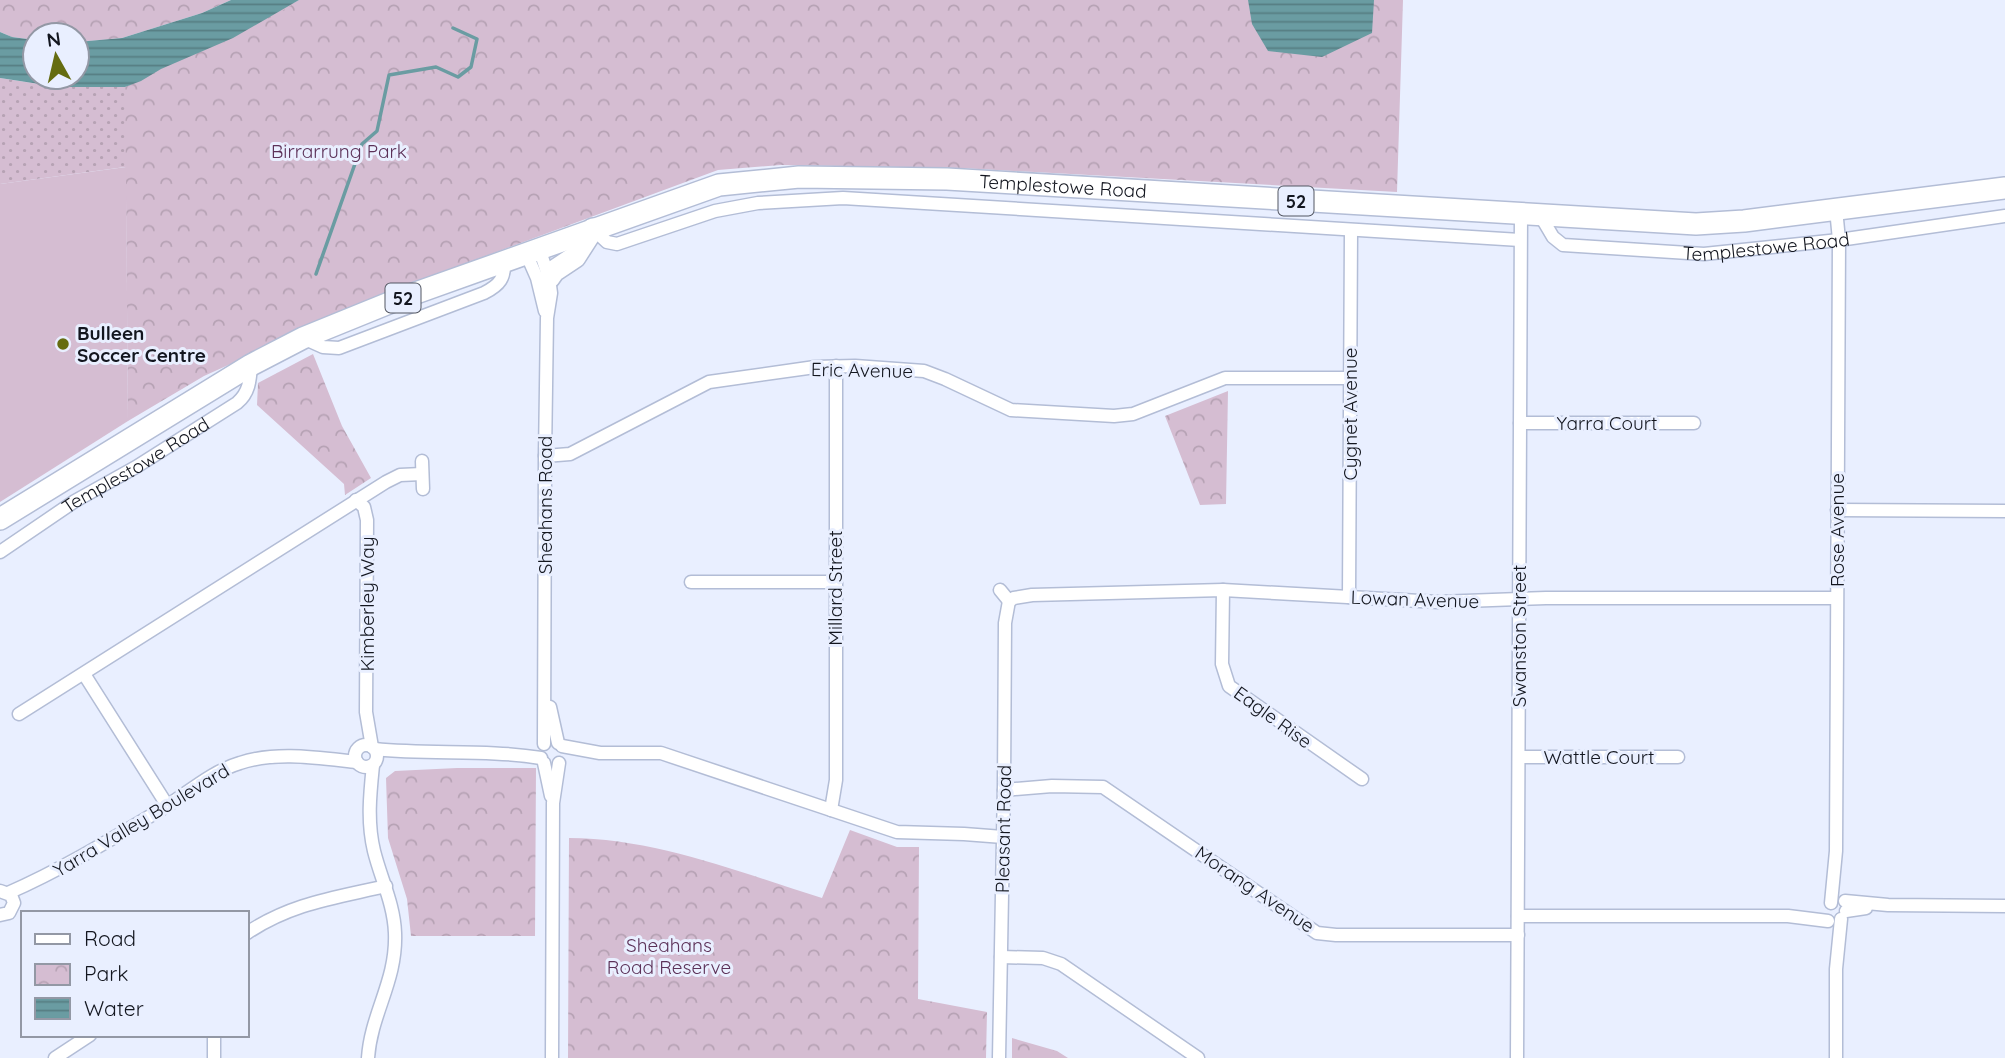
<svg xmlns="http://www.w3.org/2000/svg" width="2005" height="1058" font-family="Quicksand,sans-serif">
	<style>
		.grass { fill: url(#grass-dots) }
		.park { fill: url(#park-crowns) }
		.pitch { fill: #d5bdd2 }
		.water { fill: url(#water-rules) }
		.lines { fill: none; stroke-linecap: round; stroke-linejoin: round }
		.stream { stroke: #6a9ca2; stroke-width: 3.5 }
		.minor-casing { stroke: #b3bdd6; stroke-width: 15 }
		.primary-casing { stroke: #b3bdd6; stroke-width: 24 }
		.minor { stroke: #fff; stroke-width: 12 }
		.primary { stroke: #fff; stroke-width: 21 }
		.poi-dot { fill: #656c10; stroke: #e9efff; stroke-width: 2.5 }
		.labels { text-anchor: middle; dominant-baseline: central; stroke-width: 6; stroke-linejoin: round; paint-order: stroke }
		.shield { fill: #e9efff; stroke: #535762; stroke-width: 2 }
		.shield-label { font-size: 18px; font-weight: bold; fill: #13161f }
		.park-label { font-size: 19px; fill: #5c3158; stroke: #e9efff }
		.street-label { font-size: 19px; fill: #13161f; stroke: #e9efff }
		.poi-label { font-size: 19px; font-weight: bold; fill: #13161f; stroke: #e9efff; text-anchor: start }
	</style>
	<defs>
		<pattern id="grass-dots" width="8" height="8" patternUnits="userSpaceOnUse" patternTransform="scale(1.75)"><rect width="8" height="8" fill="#d5bdd2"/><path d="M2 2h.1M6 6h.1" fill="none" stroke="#b6a2b4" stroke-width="1.8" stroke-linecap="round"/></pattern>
		<pattern id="park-crowns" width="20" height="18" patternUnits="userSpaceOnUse" patternTransform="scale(1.75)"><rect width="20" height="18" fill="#d5bdd2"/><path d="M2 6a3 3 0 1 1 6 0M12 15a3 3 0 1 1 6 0" fill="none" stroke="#b6a2b4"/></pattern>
		<pattern id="water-rules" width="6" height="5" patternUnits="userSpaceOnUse" patternTransform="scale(1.75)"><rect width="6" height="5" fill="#6a9ca2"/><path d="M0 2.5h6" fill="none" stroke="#567e83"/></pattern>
	</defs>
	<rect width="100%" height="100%" fill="#e9efff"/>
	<path class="grass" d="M299,0L128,421L183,164L125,167L0,184V78L58,87H125Z"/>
	<path class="park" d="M0,0H231L202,13L122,38L77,42V35H35V40L12,37L0,32Z
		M299,0H1403L1397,192L961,168L781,165L718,170L429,277L364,304L204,376L128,421L125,87C139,82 150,74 163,67C210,46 256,29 299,0Z
		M313,354L342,426L371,478L345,495L344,484L257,405L258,383Z
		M1228,391L1226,504L1200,505L1165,416Z
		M457,768H536L535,936H411L407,899L388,838L386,778L395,771Z
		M850,830L897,847H919L918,999L987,1012L986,1058H568L569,838C655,838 741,873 822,898Z
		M1012,1038L1057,1051L1068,1058H1012Z"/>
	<path class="pitch" d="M126,167L128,421L0,502V184Z"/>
	<path class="water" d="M231,0H299L233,38L161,69L141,81L125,87H59L0,78V32L12,37L35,40V77H77V42L122,38L202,13Z
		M1248,0H1374L1372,33L1322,57L1268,51L1252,24Z"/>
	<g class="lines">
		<path class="stream" d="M316,274L362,144L377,131L389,75L436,67L458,77L471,67L477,39L453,28"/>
		<defs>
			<g id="minor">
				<path id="s1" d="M1540,215L1553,237L1563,245L1704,254L1839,240L2005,216"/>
				<path d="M593,229L607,242L617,244L715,211L758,203L843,198L1520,240"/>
				<path d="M539,248L549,278L551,293L547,318L545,456L544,744"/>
				<path d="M526,253L537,278L545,311"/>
				<path d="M303,338L323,347L339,348L484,293C500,285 505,278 504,261"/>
				<path d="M1520,423H1694"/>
				<path d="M545,456L570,454L709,382L815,367L855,366L924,371L945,379L1011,410L1114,416L1133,414L1225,378H1350"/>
				<path d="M422,461L423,489"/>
				<path d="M356,500L364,507L367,520L366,712L372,747"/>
				<path d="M1837,510L2005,511"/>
				<path id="s2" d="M0,552L75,501L136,467L237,403C249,393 250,381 251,365"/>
				<path d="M691,582H835"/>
				<path d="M1000,590L1009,601"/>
				<path d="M1223,590L1222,664L1229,686L1362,779"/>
				<path d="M1349,597L1351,231"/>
				<path d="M1009,601L1014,598L1032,595L1223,590L1438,602L1546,598H1836"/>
				<path d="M84,674L167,805"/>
				<path d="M550,707L558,743"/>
				<path d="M19,714L386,482L400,475L422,474"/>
				<circle cx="366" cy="756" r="11"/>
				<path d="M562,746L600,753H661L897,832L964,834L1003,837"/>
				<path d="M375,749C430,755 486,749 541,758"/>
				<path d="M1519,757H1678"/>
				<path d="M544,763L551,796"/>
				<path d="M1004,790L1052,786L1103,787L1317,933L1336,935H1518"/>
				<path d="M831,810L836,780V366"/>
				<path d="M8,893C63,869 115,837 167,806C190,791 213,771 240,763C276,751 319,758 357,762"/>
				<path d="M1845,901L1888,905L2005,906"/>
				<path d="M1831,903L1836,851L1839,240L1836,209"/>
				<path d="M1846,911L1866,908"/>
				<path d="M0,915L9,913L14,903L11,895L0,891"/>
				<path d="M1518,916H1788L1828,921"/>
				<path d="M247,933C292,903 335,898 386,886"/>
				<path d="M1001,957L1043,958L1061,964L1198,1058"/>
				<path d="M55,1058L90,1035"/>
				<path d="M214,1058V1035"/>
				<path d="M368,1058C371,1013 397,981 395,933C394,904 381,879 374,851C367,822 370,794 373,765"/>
				<path d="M552,1058L553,803L559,763"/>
				<path d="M999,1058L1004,785L1005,623L1009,601"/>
				<path d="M1517,1058L1521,214"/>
				<path d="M1836,1058V969L1841,919"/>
			</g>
			<g id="primary">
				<path d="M549,278L554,271L575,257L593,229"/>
				<path id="s3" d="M0,519L251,365L303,338L399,299L719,185L799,177L947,179L1696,224L1744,221L2005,188"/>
			</g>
		</defs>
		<use href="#minor" class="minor-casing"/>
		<use href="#primary" class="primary-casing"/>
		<use href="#minor" class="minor"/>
		<use href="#primary" class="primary"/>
	</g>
	<circle class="poi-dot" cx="63" cy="344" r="7"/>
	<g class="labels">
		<g class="shield">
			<rect x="1278.5" y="186.5" width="35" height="29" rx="5"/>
			<rect x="385.5" y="283.5" width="35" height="29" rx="5"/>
		</g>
		<g class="shield-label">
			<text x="1296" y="201">52</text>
			<text x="403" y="298">52</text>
		</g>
		<g class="park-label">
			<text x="339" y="151">Birrarrung Park</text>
			<text x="669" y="945">Sheahans<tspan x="669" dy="22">Road Reserve</tspan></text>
		</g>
		<g class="street-label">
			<text stroke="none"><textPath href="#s3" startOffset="1141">Templestowe Road</textPath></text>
			<text stroke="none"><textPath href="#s1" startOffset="242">Templestowe Road</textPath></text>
			<text transform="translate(862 370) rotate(1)">Eric Avenue</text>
			<text transform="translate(1350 414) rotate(-90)">Cygnet Avenue</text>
			<text x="1607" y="423">Yarra Court</text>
			<text stroke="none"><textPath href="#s2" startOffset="161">Templestowe Road</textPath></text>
			<text transform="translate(545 505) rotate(-90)">Sheahans Road</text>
			<text transform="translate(1837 530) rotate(-90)">Rose Avenue</text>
			<text transform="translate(835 588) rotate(-90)">Millard Street</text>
			<text transform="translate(1415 599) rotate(2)">Lowan Avenue</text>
			<text transform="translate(367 604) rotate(-90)">Kimberley Way</text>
			<text transform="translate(1519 636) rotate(-90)">Swanston Street</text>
			<text transform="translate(1273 717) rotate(36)">Eagle Rise</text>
			<text x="1599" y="757">Wattle Court</text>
			<text transform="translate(141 820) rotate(-31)">Yarra Valley Boulevard</text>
			<text transform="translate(1003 829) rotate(-89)">Pleasant Road</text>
			<text transform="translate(1255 889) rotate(34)">Morang Avenue</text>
		</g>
		<g class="poi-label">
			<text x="77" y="333">Bulleen<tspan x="77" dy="22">Soccer Centre</tspan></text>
		</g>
	</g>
	<rect x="21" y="911" width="228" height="126" fill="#e9efff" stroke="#9398a5" stroke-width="2"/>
	<rect x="35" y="934" width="35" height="10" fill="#ffffff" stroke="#9398a5" stroke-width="2"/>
	<text x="84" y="946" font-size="21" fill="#13161f">Road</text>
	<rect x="35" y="964" width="35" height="21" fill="url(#park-crowns)" stroke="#9398a5" stroke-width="2"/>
	<text x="84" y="981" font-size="21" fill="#13161f">Park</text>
	<rect x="35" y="998" width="35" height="21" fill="url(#water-rules)" stroke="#9398a5" stroke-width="2"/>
	<text x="84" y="1016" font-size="21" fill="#13161f">Water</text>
	<g transform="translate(56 56) rotate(352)"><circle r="33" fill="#e9efff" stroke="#9398a5" stroke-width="2"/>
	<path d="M0-5L12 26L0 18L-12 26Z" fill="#656c10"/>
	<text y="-10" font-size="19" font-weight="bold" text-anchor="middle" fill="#13161f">N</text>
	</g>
</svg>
